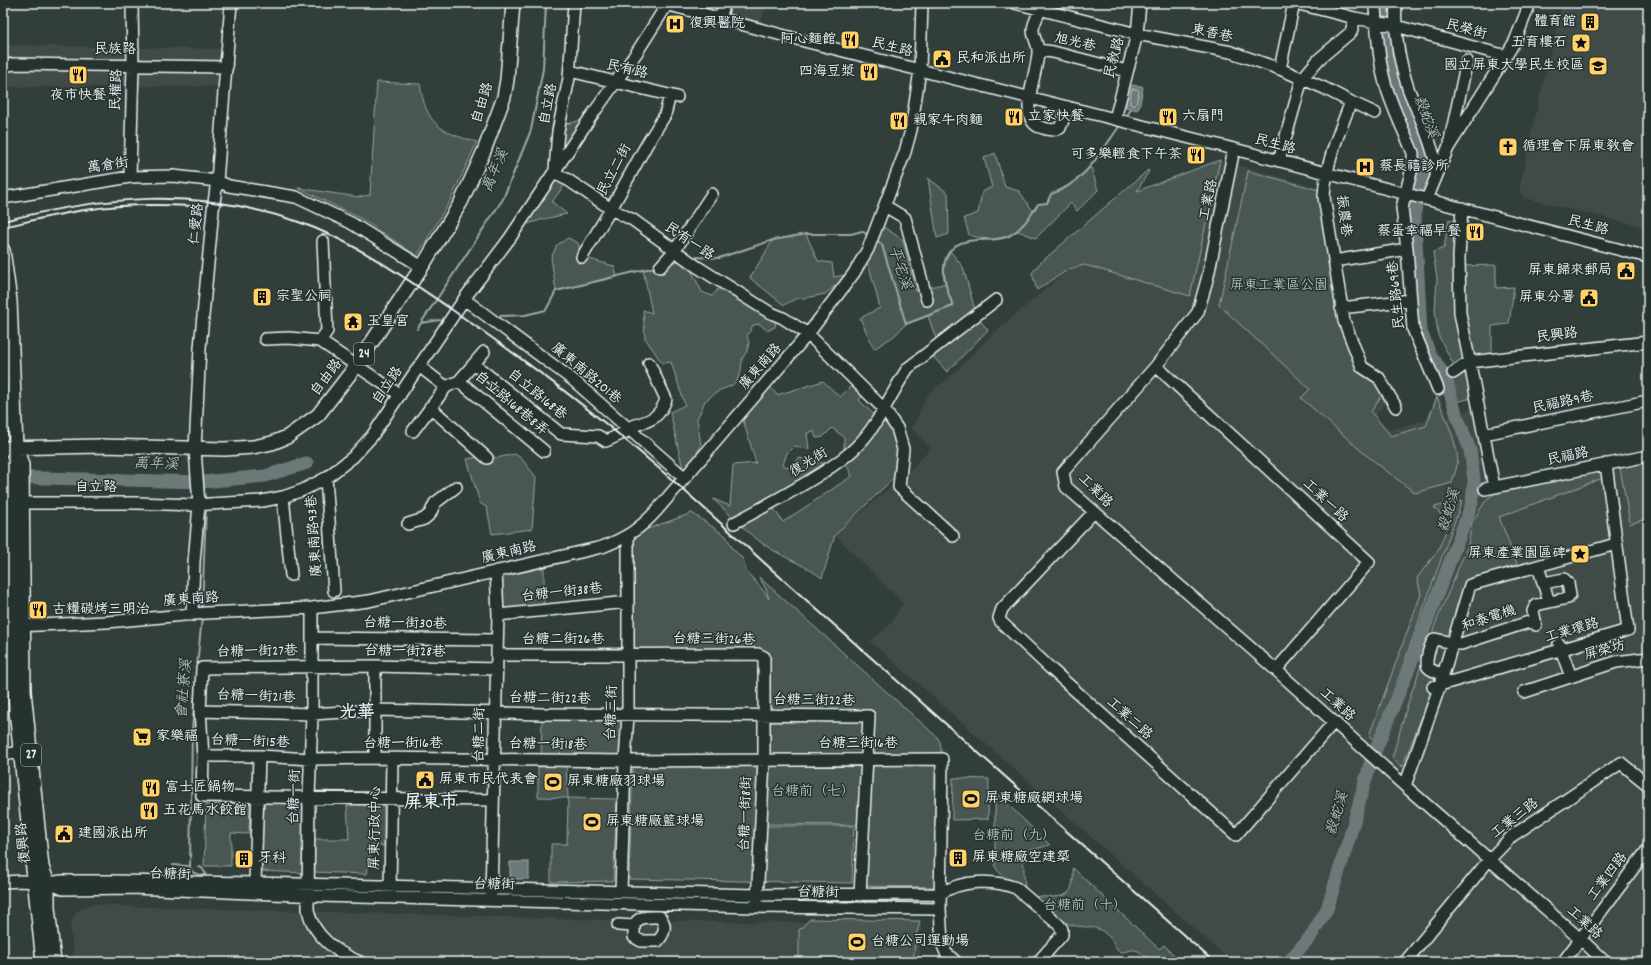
<svg xmlns="http://www.w3.org/2000/svg" width="1651" height="965" font-family="Dekko,'LXGW WenKai TC',sans-serif">
	<style>
		.built { fill: #3f4b46 }
		.green { fill: #495651; stroke: #98a4a4; fill-rule: evenodd }
		.water { fill: #6d7978; stroke: #9ea9ab }
		.lines { fill: none; stroke-linecap: round; stroke-linejoin: round }
		.shore { stroke: #b7c1c5; stroke-width: 1 }
		.stream { stroke: #9ea9ab; stroke-width: 2 }
		.river { stroke: #6d7978; stroke-width: 13 }
		.minor-casing { stroke: #e8f1f8; stroke-width: 14 }
		.major-casing { stroke: #e8f1f8; stroke-width: 16 }
		.minor { stroke: #26332d; stroke-width: 11 }
		.major { stroke: #26332d; stroke-width: 13 }
		.rail { stroke: #e8f1f8; stroke-width: 2 }
		.labels { text-anchor: middle; dominant-baseline: central; stroke-width: 3; stroke-linejoin: round; paint-order: stroke }
		.shield { fill: #26332d; stroke: #aeb8bb; stroke-width: 1 }
		.shield-label { font-size: 13px; font-weight: bold; fill: #e8f1f8 }
		.poi-label { font-size: 14px; fill: #e8f1f8; stroke: #26332d; text-anchor: start }
		.street-label { font-size: 14px; fill: #e8f1f8; stroke: #26332d }
		.park-label { font-size: 14px; fill: #b0bbbe; stroke: #26332d }
		.water-label { font-size: 15px; font-style: italic; fill: #b1bbbe; stroke: #26332d }
		.district-label { font-size: 18px; font-weight: bold; fill: #e8f1f8; stroke: #26332d }
	</style>
	<rect width="100%" height="100%" fill="#323e39"/>
	<filter id="ink" filterUnits="userSpaceOnUse"><feTurbulence type="fractalNoise" baseFrequency=".025" numOctaves="2"/><feDisplacementMap in="SourceGraphic" scale="8" xChannelSelector="R" yChannelSelector="G"/><feConvolveMatrix kernelMatrix="1 2 1 2 8 2 1 2 1" color-interpolation-filters="sRGB"/></filter>
	<g filter="url(#ink)">
		<path class="built" d="M721,3H767L759,29L717,18Z
			M1562,3H1648V228L1524,198L1520,193V186L1532,130Z
			M3,45L222,49L219,86L3,87Z
			M1220,160L1319,188L1332,265L1360,367L1388,399L1375,416L1389,430L1426,420L1438,392L1449,417L1456,413L1478,408L1498,477L1604,467L1648,458V962H1232L870,641L890,625L903,603L835,535L911,469L931,448L912,429L927,395L952,375L993,334L1069,269L1136,191Z
			M93,904L117,906L608,920L807,923L799,930V962H74L70,924L77,911Z
			M3,908H5L11,962H3Z
			M915,924L921,925L920,962H913L915,948Z"/>
		<path class="green" d="M377,82L420,84C426,124 439,132 477,142L451,199L417,256L362,219L298,188L358,197L370,195Z
			M590,118L555,173L568,180L552,202L567,214L544,219L527,224L553,175L559,126Z
			M995,153L1005,187L1019,191L1033,211L1038,204L1047,203L1051,194L1066,188L1091,167L1098,190L1077,211L1071,203L1036,238L1018,231C998,241 990,241 969,235L964,218L978,213L982,192L992,187L984,158Z
			M1220,160L1190,296L1085,265L1069,269L1037,290L1032,273L1039,264L1148,170L1149,171L1137,191Z
			M1248,171L1319,190L1329,266L1339,309L1356,363L1377,379L1383,393L1371,412L1391,436L1426,426L1437,397C1443,412 1461,450 1457,465C1456,471 1453,477 1452,483L1415,493L1366,455L1301,398L1310,389L1219,305Z
			M928,178L948,193L949,234L937,238Z
			M1449,219L1459,223V266L1496,265V288L1514,287L1509,324L1492,326V354L1469,358L1476,397L1452,403L1442,381L1445,376L1455,367L1438,335L1435,311L1437,279L1433,252L1444,248Z
			M879,224L903,240L916,291L946,283C943,272 944,260 950,251L963,267L977,317L988,330L947,372L931,354L939,347L928,316L906,324L894,336L874,349L860,318L880,308L869,266L862,260Z
			M806,234L818,261L832,263L834,277L851,274L825,294L811,297L795,299L784,305L750,278L773,240Z
			M568,238L578,243L582,257L614,266L617,277L556,291L551,258L557,245Z
			M689,258L692,272L702,292L712,296L726,280L776,319L775,327L767,331L760,324L753,325L747,336L749,343L747,351L742,359L741,371L737,381L731,386L720,390L705,401L697,419L701,445L685,478L670,412L685,405L671,362L662,363L645,338L643,310L652,313L643,270Z
			M823,381L840,397L856,381L866,391L859,400L880,421L887,412L906,466L835,535L822,578C806,566 788,559 771,549C749,536 732,516 713,499L730,506L733,465L756,463L741,413L767,383L777,395ZM832,428L844,437V460L852,476L783,522L772,506L832,469L823,463L799,458L791,469L783,465L787,453L794,446L809,449L807,433L814,431L816,438L823,437Z
			M481,450L496,458L515,454L522,459L536,477L532,529L492,534L487,508L480,503L467,459L478,457Z
			M1648,456V518L1630,524L1619,462Z
			M1601,471L1603,478L1499,517L1518,566L1473,580L1448,642L1439,639L1427,659L1439,673L1402,767L1392,758L1409,700L1436,622L1468,545L1472,522L1487,499L1494,494Z
			M1462,501L1376,741L1369,736L1421,594L1417,578L1438,550L1449,524L1434,507Z
			M692,513L726,536L733,549L743,559L746,571L762,589L769,599L766,589L759,577L937,737L940,742L942,759L937,764L935,770V887L860,886L863,825L760,824L764,658L629,654L628,536Z
			M544,565V605L498,615L496,571Z
			M542,714L628,715L625,761L541,760Z
			M762,765L759,826H854L852,883L629,879L633,766Z
			M566,766L568,798L617,799L613,881L551,882V844H567L568,798L538,797V767Z
			M953,778L989,779L988,819L952,820Z
			M997,794L1050,845L1024,852L1023,855L1025,889C1016,882 999,877 995,866V797Z
			M262,801L307,802L305,873L260,871Z
			M206,804H250L249,834L231,833V866H204Z
			M347,805L384,806V846L372,845L367,874L314,872L315,839H349Z
			M1073,868L1159,949L1164,945L1181,962H1149L1150,960C1145,957 1141,951 1135,950C1129,949 1122,955 1117,950C1115,947 1114,942 1111,939C1097,922 1085,930 1069,924C1057,919 1045,905 1035,897C1062,896 1075,902 1073,868Z
			M810,919L920,921L916,936L913,962H799V930Z"/>
		<path class="water" d="M1130,85L1142,86L1143,88L1139,108L1137,110L1126,107L1125,98Z
			M510,862H529V879H510Z"/>
		<g class="lines">
			<path class="shore" d="M1132,89H1137L1139,91L1136,104L1134,106L1130,104Z"/>
			<path class="stream" d="M1125,119L1131,109
				M875,239L882,245L906,324L953,306C950,297 945,286 944,276C942,254 953,241 976,240C987,239 998,241 1009,236C1022,229 1031,216 1038,204L1047,203L1051,194C1085,183 1102,150 1121,124
				M693,257L719,258L773,240L806,234H851L862,231L869,236
				M669,263L681,260
				M500,316L525,315L546,310L556,291L655,267
				M421,323L440,320
				M417,329L503,199L531,130L543,69L546,3
				M203,482L205,501
				M202,610L206,507
				M197,666L202,617
				M196,682L192,730L190,867L192,872L203,876L206,874L202,868L199,867
				M173,865L188,866"/>
			<path class="river" d="M3,477L203,482L265,476L307,463
				M1288,962L1311,936L1327,909L1349,839L1370,764L1415,653L1455,548L1472,503L1474,480L1470,450L1456,413L1445,376L1430,354L1421,332L1415,220L1416,196L1423,174L1422,155L1392,74L1385,22V3"/>
			<defs>
				<path id="minor" d="M662,3L808,42L1234,149L1648,257
					M1015,3L1137,34L1231,52L1280,69L1324,88L1351,102C1339,132 1325,165 1324,197L1344,321L1362,367L1379,378L1396,407
					M1295,3L1355,18L1396,26L1506,56
					M1376,3L1375,8C1377,30 1378,53 1383,75C1389,102 1403,128 1413,153V164L1402,208L1407,249L1413,329L1438,389
					M1396,3C1394,31 1399,61 1408,88C1417,112 1437,150 1436,175
					M1040,10C1038,16 1033,24 1033,30C1033,37 1038,44 1038,51C1039,71 1014,122 1043,128C1049,130 1054,131 1060,128L1068,107
					M720,18L725,3
					M1038,50L1053,52L1127,71
					M3,66L14,64L227,67
					M1280,69L1294,3
					M570,71L677,97
					M1351,102L1375,113
					M1115,119L1137,34L1140,3
					M1450,140L1467,61
					M1234,149L1208,276L1198,312L1156,366L1063,472L1066,487L1276,670L1405,786L1586,944L1605,962
					M1279,161L1302,79L1319,59L1351,32L1355,18
					M555,170L558,131L569,78L574,3
					M554,173L568,180L611,209L633,220L696,266L769,312L783,318L808,334L884,409L897,428L903,449L899,487L953,536
					M130,177L133,65L132,3
					M3,198L130,177L173,176L217,181L229,186L296,197L351,223L422,267
					M1427,199L1448,148L1506,56L1515,41L1530,3
					M885,206L905,218L927,300
					M1462,208L1459,257L1460,313L1494,487
					M582,257L611,209L647,144L665,115L670,95
					M1334,261L1407,249
					M660,267L675,250L712,194
					M464,299L573,380L685,478
					M1341,308L1411,300
					M265,339L289,338L320,341L400,395
					M320,341L327,331L323,241
					M474,364L561,434L598,436L606,441L630,430
					M419,366L446,387
					M1156,366L1369,562L1276,670
					M1453,373L1469,362L1648,342
					M459,381L544,451
					M430,407L487,458
					M627,428C646,421 659,421 666,399L649,363
					M413,431L446,387L459,381L484,352
					M1484,434L1648,401
					M326,478L334,591
					M1485,489L1648,456
					M283,497L291,575
					M3,503H137L193,505L262,501L283,497L303,490L326,478L353,457L372,436L467,295L510,238L590,118L637,52L668,3
					M1094,512L1002,609L999,618L1001,622L1050,668L1236,835L1334,722
					M734,523C762,508 790,493 817,476C831,467 846,458 858,445C879,424 891,393 908,368L996,300
					M408,524L424,519L430,514L435,503L456,487
					M1538,566L1549,602
					M312,608V714L309,797L308,909C312,935 337,953 360,962
					M192,615L194,562L199,505L195,449L200,348L213,210L217,181L231,3
					M498,615L628,602
					M1536,625L1533,611L1536,605L1568,598L1570,595L1568,583L1564,579L1544,583
					M16,626L107,622L206,613L312,608L369,601L602,547C626,538 640,529 657,510L808,334L854,273L868,249L905,152L911,130L920,70L922,3
					M312,638L497,640
					M1559,644L1571,677
					M497,655L758,654L764,657V759L757,903
					M375,666V758
					M1443,674C1439,673 1431,671 1428,667C1425,661 1430,643 1435,639L1457,644H1461L1535,620
					M1433,687L1628,630L1606,464
					M1524,692L1616,662L1648,658
					M200,711L312,714L375,710L542,714L869,716L860,895
					M3,754L20,753
					M203,756H259L311,759L375,758L625,761L942,759L940,909L942,943L946,953L956,962
					M1405,786L1440,685L1470,585L1616,544
					M493,800L202,796L203,756L200,711L202,668L375,666L497,669
					M3,882L22,881L48,883L62,881H110L255,883L757,895L940,894
					M49,883L63,889L132,888L319,896L757,907L940,909
					M255,883L259,756
					M621,892L625,761L628,715V536
					M390,893L392,759
					M491,894L498,615L496,571
					M940,894C961,880 992,879 1016,888L1058,924L1062,929V935L1038,962
					M618,925L634,926V937L641,941H658C665,933 667,926 660,917C650,917 638,915 634,926
					M1405,962L1489,860L1512,836L1621,763L1648,785
					M1563,962L1648,849"/>
				<path id="major" d="M3,250L10,301L16,447L22,465L24,691L42,867L48,883V907L54,962
					M16,447L11,466L13,653L16,711L43,962
					M3,448L100,446L225,449L253,447L272,443L287,437L318,415L356,366L425,262L461,202L484,151L504,97L507,80L513,3"/>
			</defs>
			<use href="#minor" class="minor-casing"/>
			<use href="#major" class="major-casing"/>
			<use href="#minor" class="minor"/>
			<use href="#major" class="major"/>
			<path class="rail" d="M3,221C105,196 194,187 296,221C354,241 401,275 451,309C500,343 549,378 595,415C655,463 712,515 769,567C917,699 1065,831 1214,962
				M3,227C30,221 57,214 85,210C120,204 156,204 192,206"/>
		</g>
	</g>
	<defs>
		<symbol id="building-square" viewBox="-11 -11 22 22"><rect x="-9" y="-9" width="18" height="18" rx="4" fill="#ffd166" stroke="#26332d"/><path d="M-4-6H4V6H1V3H-1V6H-4ZM-2.5-4.3h1.7v1.8h-1.7ZM.8-4.3h1.7v1.8H.8ZM-2.5-1h1.7V.8h-1.7ZM.8-1h1.7V.8H.8Z" fill="#111"/></symbol>
		<symbol id="hospital-square" viewBox="-11 -11 22 22"><rect x="-9" y="-9" width="18" height="18" rx="4" fill="#ffd166" stroke="#26332d"/><path d="M-5-5h3v3.5h4V-5h3V5h-3V1.5h-4V5h-3Z" fill="#111"/></symbol>
		<symbol id="restaurant-square" viewBox="-11 -11 22 22"><rect x="-9" y="-9" width="18" height="18" rx="4" fill="#ffd166" stroke="#26332d"/><path d="M-5-6h1v4h1v-4h1v4h1v-4h1v5L-1.5 .5V6h-2V.5L-5-1ZM5-6V6H3V1.5H1.5Q1.5-4 5-6Z" fill="#111"/></symbol>
		<symbol id="sight-square" viewBox="-11 -11 22 22"><rect x="-9" y="-9" width="18" height="18" rx="4" fill="#ffd166" stroke="#26332d"/><path d="M0-6L1.8-2.2L6-1.7L2.9 1.2L3.7 5.4L0 3.3L-3.7 5.4L-2.9 1.2L-6-1.7L-1.8-2.2Z" fill="#111"/></symbol>
		<symbol id="civic-square" viewBox="-11 -11 22 22"><rect x="-9" y="-9" width="18" height="18" rx="4" fill="#ffd166" stroke="#26332d"/><path d="M-.6-6.5H3V-4.5H.6V-3L4-1V1h2V6H-6V1h2V-1L-.6-3ZM-1.2 2.5V6h2.4V2.5Z" fill="#111"/></symbol>
		<symbol id="university-square" viewBox="-11 -11 22 22"><rect x="-9" y="-9" width="18" height="18" rx="4" fill="#ffd166" stroke="#26332d"/><path d="M0-5L7-2L0 1L-7-2ZM-4 1L0 2.5L4 1V4Q0 6-4 4Z" fill="#111"/></symbol>
		<symbol id="church-square" viewBox="-11 -11 22 22"><rect x="-9" y="-9" width="18" height="18" rx="4" fill="#ffd166" stroke="#26332d"/><path d="M-1.2-6h2.4v3.5h3.3v2.4h-3.3V6h-2.4V-.1h-3.3v-2.4h3.3Z" fill="#111"/></symbol>
		<symbol id="temple-square" viewBox="-11 -11 22 22"><rect x="-9" y="-9" width="18" height="18" rx="4" fill="#ffd166" stroke="#26332d"/><path d="M0-6L5-2H3V0L6.5 2.5H4V6H1.5V3h-3V6H-4V2.5H-6.5L-3 0V-2H-5Z" fill="#111"/></symbol>
		<symbol id="supermarket-square" viewBox="-11 -11 22 22"><rect x="-9" y="-9" width="18" height="18" rx="4" fill="#ffd166" stroke="#26332d"/><path d="M-6-5.5h2.5l.6 2H6L4.5 2H-2.5L-4.4-4H-6ZM-1.5 3.2a1.3 1.3 0 1 0 .1 0ZM3 3.2a1.3 1.3 0 1 0 .1 0Z" fill="#111"/></symbol>
		<symbol id="stadium-square" viewBox="-11 -11 22 22"><rect x="-9" y="-9" width="18" height="18" rx="4" fill="#ffd166" stroke="#26332d"/><path d="M0-5a6.5 5 0 1 0 0 10a6.5 5 0 1 0 0-10ZM-3.5-1.8h7v3.6h-7Z" fill="#111"/></symbol>
	</defs>
	<g fill-rule="evenodd">
		<use href="#building-square" x="1579" y="11" width="22" height="22"/>
		<use href="#hospital-square" x="664" y="13" width="22" height="22"/>
		<use href="#restaurant-square" x="839" y="29" width="22" height="22"/>
		<use href="#sight-square" x="1570" y="32" width="22" height="22"/>
		<use href="#civic-square" x="931" y="48" width="22" height="22"/>
		<use href="#university-square" x="1587" y="55" width="22" height="22"/>
		<use href="#restaurant-square" x="858" y="61" width="22" height="22"/>
		<use href="#restaurant-square" x="67" y="64" width="22" height="22"/>
		<use href="#restaurant-square" x="1003" y="106" width="22" height="22"/>
		<use href="#restaurant-square" x="1157" y="106" width="22" height="22"/>
		<use href="#restaurant-square" x="888" y="110" width="22" height="22"/>
		<use href="#church-square" x="1497" y="136" width="22" height="22"/>
		<use href="#restaurant-square" x="1185" y="144" width="22" height="22"/>
		<use href="#hospital-square" x="1354" y="156" width="22" height="22"/>
		<use href="#restaurant-square" x="1464" y="221" width="22" height="22"/>
		<use href="#civic-square" x="1615" y="260" width="22" height="22"/>
		<use href="#building-square" x="251" y="286" width="22" height="22"/>
		<use href="#civic-square" x="1578" y="287" width="22" height="22"/>
		<use href="#temple-square" x="342" y="311" width="22" height="22"/>
		<use href="#sight-square" x="1569" y="543" width="22" height="22"/>
		<use href="#restaurant-square" x="27" y="599" width="22" height="22"/>
		<use href="#supermarket-square" x="131" y="726" width="22" height="22"/>
		<use href="#civic-square" x="414" y="769" width="22" height="22"/>
		<use href="#stadium-square" x="542" y="771" width="22" height="22"/>
		<use href="#restaurant-square" x="140" y="777" width="22" height="22"/>
		<use href="#stadium-square" x="960" y="788" width="22" height="22"/>
		<use href="#restaurant-square" x="138" y="800" width="22" height="22"/>
		<use href="#stadium-square" x="581" y="811" width="22" height="22"/>
		<use href="#civic-square" x="53" y="823" width="22" height="22"/>
		<use href="#building-square" x="947" y="847" width="22" height="22"/>
		<use href="#building-square" x="233" y="848" width="22" height="22"/>
		<use href="#stadium-square" x="846" y="931" width="22" height="22"/>
	</g>
	<g class="labels">
		<g class="shield">
			<rect x="354" y="343" width="20" height="22" rx="3"/>
			<rect x="21" y="744" width="20" height="22" rx="3"/>
		</g>
		<g class="shield-label">
			<text x="364" y="354">24</text>
			<text x="31" y="755">27</text>
		</g>
		<g class="poi-label">
			<text x="1576" y="22" text-anchor="end">體育館</text>
			<text x="689" y="24">復興醫院</text>
			<text x="836" y="40" text-anchor="end">阿心麵館</text>
			<text x="1567" y="43" text-anchor="end">五育樓石</text>
			<text x="956" y="59">民和派出所</text>
			<text x="1584" y="66" text-anchor="end">國立屏東大學民生校區</text>
			<text x="855" y="72" text-anchor="end">四海豆漿</text>
			<text x="78" y="96" text-anchor="middle">夜市快餐</text>
			<text x="1028" y="117">立家快餐</text>
			<text x="1182" y="117">六扇門</text>
			<text x="913" y="121">親家牛肉麵</text>
			<text x="1522" y="147">循理會下屏東教會</text>
			<text x="1182" y="155" text-anchor="end">可多樂輕食下午茶</text>
			<text x="1379" y="167">蔡長禧診所</text>
			<text x="1461" y="232" text-anchor="end">蔡蛋幸福早餐</text>
			<text x="1612" y="271" text-anchor="end">屏東歸來郵局</text>
			<text x="276" y="297">宗聖公祠</text>
			<text x="1575" y="298" text-anchor="end">屏東分署</text>
			<text x="367" y="322">玉皇宮</text>
			<text x="1566" y="554" text-anchor="end">屏東產業園區碑</text>
			<text x="52" y="610">古糧碳烤三明治</text>
			<text x="156" y="737">家樂福</text>
			<text x="439" y="780">屏東市民代表會</text>
			<text x="567" y="782">屏東糖廠羽球場</text>
			<text x="165" y="788">富士匠鍋物</text>
			<text x="985" y="799">屏東糖廠網球場</text>
			<text x="163" y="811">五花馬水餃館</text>
			<text x="606" y="822">屏東糖廠籃球場</text>
			<text x="78" y="834">建國派出所</text>
			<text x="972" y="858">屏東糖廠空建築</text>
			<text x="258" y="859">牙科</text>
			<text x="871" y="942">台糖公司運動場</text>
		</g>
		<g class="street-label">
			<text transform="translate(1466 30) rotate(15)">民榮街</text>
			<text transform="translate(1212 34) rotate(12)">東香巷</text>
			<text transform="translate(1075 43) rotate(13)">旭光巷</text>
			<text transform="translate(892 48) rotate(14)">民生路</text>
			<text x="115" y="50">民族路</text>
			<text transform="translate(1115 58) rotate(-75)">民教路</text>
			<text transform="translate(627 70) rotate(13)">民有路</text>
			<text transform="translate(117 90) rotate(-88)">民權路</text>
			<text transform="translate(483 103) rotate(-73)">自由路</text>
			<text transform="translate(549 104) rotate(-79)">自立路</text>
			<text transform="translate(1275 145) rotate(15)">民生路</text>
			<text transform="translate(108 166) rotate(-8)">萬倉街</text>
			<text transform="translate(615 170) rotate(-62)">民立二街</text>
			<text transform="translate(1209 200) rotate(-78)">工業路</text>
			<text transform="translate(1343 216) rotate(83)">振農巷</text>
			<text transform="translate(197 224) rotate(-84)">仁愛路</text>
			<text transform="translate(1588 226) rotate(15)">民生路</text>
			<text transform="translate(689 242) rotate(34)">民有一路</text>
			<text transform="translate(1397 295) rotate(-96)">民生路69巷</text>
			<text transform="translate(1557 336) rotate(-7)">民興路</text>
			<text transform="translate(761 367) rotate(-49)">廣東南路</text>
			<text transform="translate(586 374) rotate(40)">廣東南路201巷</text>
			<text transform="translate(327 378) rotate(-53)">自由路</text>
			<text transform="translate(388 386) rotate(-56)">自立路</text>
			<text transform="translate(537 395) rotate(39)">自立路168巷</text>
			<text transform="translate(1563 403) rotate(-12)">民福路9巷</text>
			<text transform="translate(511 404) rotate(40)">自立路168巷8弄</text>
			<text transform="translate(1568 457) rotate(-12)">民福路</text>
			<text transform="translate(809 463) rotate(-32)">復光街</text>
			<text x="96" y="488">自立路</text>
			<text transform="translate(1095 491) rotate(45)">工業路</text>
			<text transform="translate(1325 501) rotate(43)">工業一路</text>
			<text transform="translate(315 536) rotate(-94)">廣東南路93巷</text>
			<text transform="translate(509 553) rotate(-13)">廣東南路</text>
			<text transform="translate(562 593) rotate(-6)">台糖一街38巷</text>
			<text transform="translate(191 600) rotate(-4)">廣東南路</text>
			<text transform="translate(1489 619) rotate(-18)">和泰電機</text>
			<text transform="translate(405 624) rotate(1)">台糖一街30巷</text>
			<text transform="translate(1572 631) rotate(-16)">工業環路</text>
			<text x="563" y="640">台糖二街26巷</text>
			<text transform="translate(714 640) rotate(1)">台糖三街26巷</text>
			<text transform="translate(1605 651) rotate(-15)">屏榮坊</text>
			<text transform="translate(257 652) rotate(-1)">台糖一街27巷</text>
			<text transform="translate(405 652) rotate(1)">台糖一街28巷</text>
			<text transform="translate(256 697) rotate(2)">台糖一街21巷</text>
			<text transform="translate(550 699) rotate(1)">台糖二街22巷</text>
			<text transform="translate(814 701) rotate(1)">台糖三街22巷</text>
			<text transform="translate(1337 705) rotate(42)">工業路</text>
			<text transform="translate(612 713) rotate(-88)">台糖三街</text>
			<text transform="translate(1129 719) rotate(42)">工業二路</text>
			<text transform="translate(480 735) rotate(-89)">台糖二街</text>
			<text transform="translate(250 742) rotate(2)">台糖一街15巷</text>
			<text x="403" y="744">台糖一街16巷</text>
			<text x="858" y="744">台糖三街16巷</text>
			<text transform="translate(548 745) rotate(1)">台糖一街18巷</text>
			<text transform="translate(295 797) rotate(-88)">台糖一街</text>
			<text transform="translate(746 814) rotate(-88)">台糖一街8街</text>
			<text transform="translate(1515 819) rotate(-38)">工業三路</text>
			<text transform="translate(376 828) rotate(-89)">屏東行政中心</text>
			<text transform="translate(24 843) rotate(-96)">復興路</text>
			<text transform="translate(170 875) rotate(2)">台糖街</text>
			<text transform="translate(1608 877) rotate(-53)">工業四路</text>
			<text transform="translate(494 885) rotate(1)">台糖街</text>
			<text transform="translate(818 893) rotate(1)">台糖街</text>
			<text transform="translate(1584 923) rotate(42)">工業路</text>
		</g>
		<g class="park-label">
			<text x="1279" y="286">屏東工業區公園</text>
			<text x="813" y="792">台糖前（七）</text>
			<text x="1014" y="836">台糖前（九）</text>
			<text x="1085" y="906">台糖前（十）</text>
		</g>
		<g class="water-label">
			<text transform="translate(1425 117) rotate(70)">殺蛇溪</text>
			<text transform="translate(496 171) rotate(-67)">萬年溪</text>
			<text transform="translate(899 268) rotate(72)">平宅溪</text>
			<text transform="translate(156 465) rotate(1)">萬年溪</text>
			<text transform="translate(1450 511) rotate(-74)">殺蛇溪</text>
			<text transform="translate(185 689) rotate(-85)">會社寮溪</text>
			<text transform="translate(1338 814) rotate(-73)">殺蛇溪</text>
		</g>
		<g class="district-label">
			<text x="357" y="713">光華</text>
			<text x="431" y="803">屏東市</text>
		</g>
	</g>
	<rect width="1651" height="965" fill="none" stroke="#26332d" stroke-width="16"/>
	<rect x="8" y="8" width="1635" height="949" fill="none" stroke="#e8f1f8" stroke-width="1.5" filter="url(#ink)"/>
</svg>
